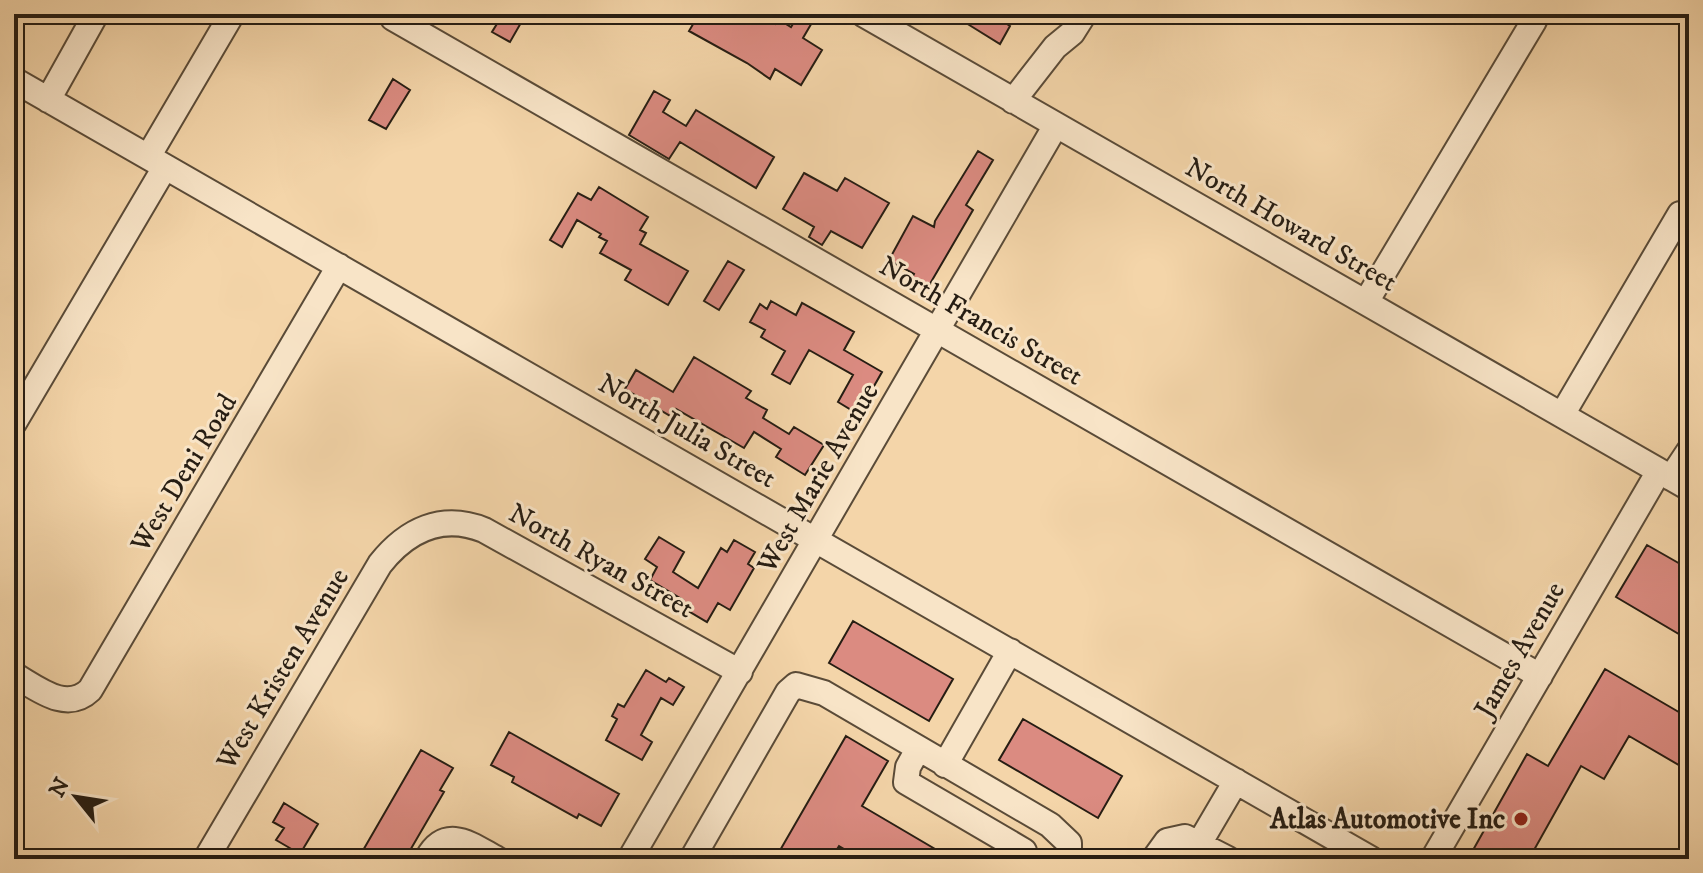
<svg xmlns="http://www.w3.org/2000/svg" width="1703" height="873" font-family="'IM FELL DW Pica',serif">
	<style>
		.building { fill: #db8b81; stroke: #261d13; stroke-width: 2 }
		.lines { fill: none; stroke-linecap: round; stroke-linejoin: round }
		.minor-casing { stroke: #5a4b38; stroke-width: 28 }
		.minor { stroke: #f8e4c7; stroke-width: 24 }
		.poi-dot { fill: #8f2418; stroke: #f8e4c7; stroke-width: 3 }
		.labels { text-anchor: middle; dominant-baseline: central; stroke-width: 6; stroke-linejoin: round; paint-order: stroke }
		.street-label { font-size: 28px; fill: #261d13; stroke: #f8e4c7 }
		.poi-label { font-size: 28px; font-weight: bold; fill: #261d13; stroke: #f8e4c7; text-anchor: end }
	</style>
	<rect width="100%" height="100%" fill="#f4d5a9"/>
	<filter id="stains"><feTurbulence type="fractalNoise" baseFrequency=".0025" numOctaves="4"/><feColorMatrix values="0 0 0 0 .2 0 0 0 0 .09 0 0 0 0 .02 0 0 0 .5 -.17"/></filter>
	<radialGradient id="worn" r=".72"><stop offset=".6" stop-color="#630" stop-opacity="0"/><stop offset="1" stop-color="#630" stop-opacity=".3"/></radialGradient>
	<path class="building" d="M503,14H526L510,42L492,32Z
		M699,14H756L775,24L778,19L791,27L799,14H817L803,38L822,50L801,85L775,69L770,79L747,63L689,31Z
		M971,14H991L1010,26L1000,44L966,23Z
		M393,79L410,90L386,129L369,120Z
		M654,91L670,100L663,112L686,126L696,110L774,157L756,188L680,142L669,159L629,135Z
		M978,151L993,160L966,205L973,210L927,289L911,280L914,274L889,260L913,216L934,227L935,221Z
		M804,173L837,191L845,178L889,203L862,248L831,231L822,245L809,237L814,227L783,209Z
		M599,187L648,217L640,230L646,233L640,244L688,271L668,305L625,280L631,270L600,253L607,241L599,237L601,234L577,220L562,247L550,240L578,193L591,200Z
		M728,261L744,270L719,310L704,301Z
		M771,301L796,315L802,303L854,332L844,350L882,372L858,414L838,402L853,375L809,350L790,384L772,374L785,351L761,337L765,330L750,322L760,304L767,309Z
		M694,357L751,391L746,398L767,410L763,418L789,434L794,427L824,445L805,475L776,457L781,449L754,432L744,448L676,409L672,417L625,389L636,370L673,392Z
		M659,537L684,552L673,572L698,588L721,548L727,552L734,540L755,552L748,564L754,568L730,610L718,603L707,622L680,606L683,600L650,580L657,567L645,559Z
		M1647,545L1689,569V640L1616,597Z
		M853,621L953,679L929,721L829,663Z
		M1605,669L1689,718V771L1629,736L1604,779L1581,766L1529,859H1468L1527,754L1548,766Z
		M646,670L666,682L669,678L684,687L673,705L661,698L641,735L652,742L642,760L606,740L617,719L612,716L618,704L624,707Z
		M1023,719L1122,776L1098,818L999,760Z
		M509,732L619,794L601,826L579,814L577,818L512,782L514,777L491,765Z
		M846,736L888,761L862,806L952,859H861L839,846L831,859H775Z
		M421,750L453,768L440,790L444,792L405,859H358Z
		M284,803L318,824L300,854L276,840L284,828L273,822Z"/>
	<g class="lines">
		<defs>
			<path id="minor" d="M863,14L1689,488
				M393,18L1540,676
				M14,80L1371,859
				M48,100L96,14
				M1013,101L1055,47L1072,33L1084,14
				M148,157L232,14
				M1366,302L1534,21
				M1562,415L1680,214
				M14,423L165,167
				M1671,478L1689,451
				M14,675C37,688 66,713 90,690L339,266
				M918,749L908,767L906,782L1024,851L1025,859
				M945,765L1010,651
				M1199,844L1236,781
				M206,859L380,564C407,530 442,513 484,530L740,672
				M427,859C446,824 471,845 497,859
				M630,859L1056,125
				M692,859L788,692L796,685L824,693L1050,825L1069,843V859
				M1154,859L1167,841L1185,837L1228,859
				M1433,859L1659,471"/>
		</defs>
		<use href="#minor" class="minor-casing"/>
		<use href="#minor" class="minor"/>
	</g>
	<circle class="poi-dot" cx="1521" cy="819" r="8"/>
	<g class="labels">
		<g class="street-label">
			<text transform="translate(1291 225) rotate(30)">North Howard Street</text>
			<text transform="translate(981 321) rotate(30)">North Francis Street</text>
			<text transform="translate(687 431) rotate(30)">North Julia Street</text>
			<text transform="translate(184 473) rotate(-59)">West Deni Road</text>
			<text transform="translate(818 478) rotate(-60)">West Marie Avenue</text>
			<text transform="translate(601 561) rotate(29)">North Ryan Street</text>
			<text transform="translate(1520 650) rotate(-60)">James Avenue</text>
			<text transform="translate(283 669) rotate(-59)">West Kristen Avenue</text>
		</g>
		<g class="poi-label">
			<text x="1505" y="819">Atlas Automotive Inc</text>
		</g>
	</g>
	<rect width="1703" height="873" fill="none" stroke="#f4d5a9" stroke-width="48"/>
	<rect x="16" y="16" width="1671" height="841" fill="none" stroke="#261d13" stroke-width="4"/>
	<rect x="24" y="24" width="1655" height="825" fill="none" stroke="#261d13" stroke-width="2"/>
	<g transform="translate(76 797) rotate(300)" stroke="#f8e4c7" stroke-width="6" paint-order="stroke">
	<path d="M0-6L14 30L0 20L-14 30Z" fill="#261d13"/>
	<text y="-12" font-size="22" font-weight="bold" text-anchor="middle" fill="#261d13">N</text>
	</g>
	<rect width="100%" height="100%" filter="url(#stains)"/>
	<rect width="100%" height="100%" fill="url(#worn)"/>
</svg>
